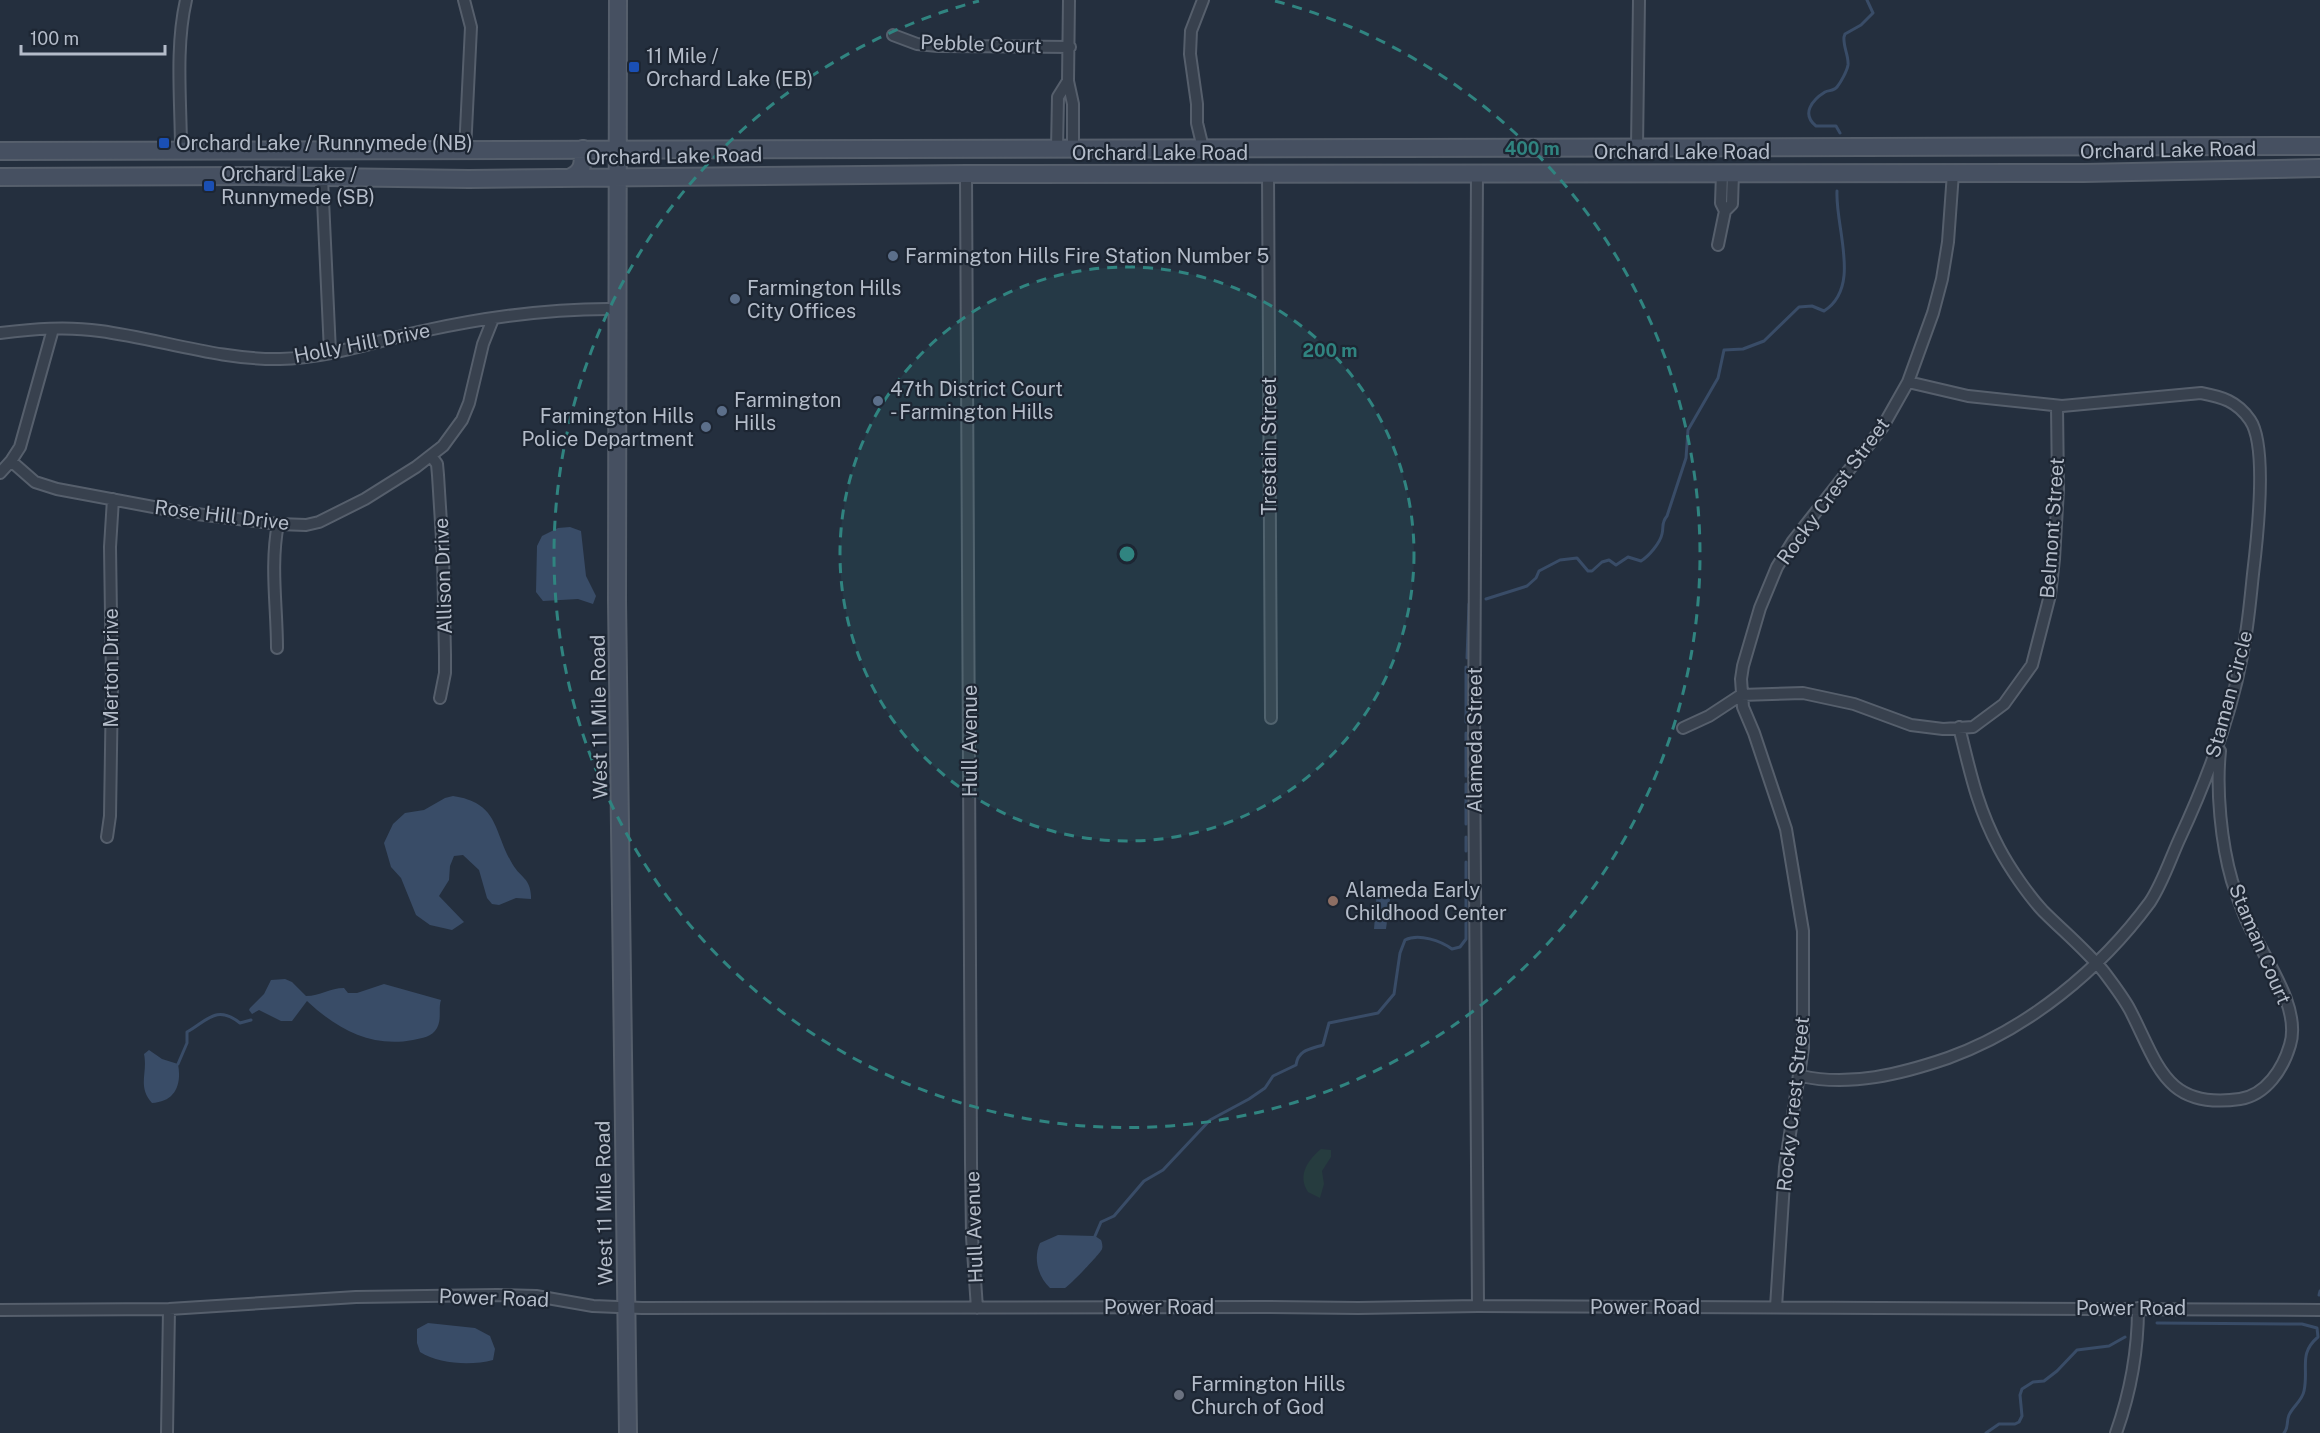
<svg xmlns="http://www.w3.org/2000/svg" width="2320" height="1433" font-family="'Public Sans',sans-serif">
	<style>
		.green { fill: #263c3f }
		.water { fill: #394c67 }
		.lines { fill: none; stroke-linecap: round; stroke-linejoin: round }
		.stream { stroke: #394c67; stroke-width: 3 }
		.street-casing { stroke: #565f6c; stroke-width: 14 }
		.secondary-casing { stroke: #565f6c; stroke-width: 20 }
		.street { stroke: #38414e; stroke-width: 10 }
		.secondary { stroke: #465061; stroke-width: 16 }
		.ring { fill: none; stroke: #308480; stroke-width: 3; stroke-dasharray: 10 8 }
		.transit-dot { fill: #1a4fb4; stroke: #1d2633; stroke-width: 2 }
		.service-dot { fill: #5c6f8a; stroke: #1d2633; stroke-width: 2 }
		.education-dot { fill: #8d6e63; stroke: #1d2633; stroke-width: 2 }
		.worship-dot { fill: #6b7280; stroke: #1d2633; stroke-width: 2 }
		.labels { text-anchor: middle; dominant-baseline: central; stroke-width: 4.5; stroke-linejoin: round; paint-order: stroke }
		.street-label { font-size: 20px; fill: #b4bcc9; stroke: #1d2633 }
		.poi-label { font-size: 20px; fill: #b4bcc9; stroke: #1d2633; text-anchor: start }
		.centre { fill: #308480; stroke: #1d2633; stroke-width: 3 }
		.ring-label { font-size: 18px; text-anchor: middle; font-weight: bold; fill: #308480; stroke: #1d2633; stroke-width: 4.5; stroke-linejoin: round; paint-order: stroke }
	</style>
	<rect width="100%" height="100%" fill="#242f3e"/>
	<path class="green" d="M1321,1149L1331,1150V1157L1322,1171L1324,1184L1320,1198L1308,1192C1297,1175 1308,1160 1321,1149Z"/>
	<path class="water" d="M570,527L581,531L586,576L596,596L593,604L578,599L543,601L536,592L537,546L542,536L558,528Z
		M453,796C500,803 493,832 513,865C521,878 530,878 531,896V899L516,898L499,905L492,904L487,898L479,870L463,855L454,856L450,866L449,880L439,896L464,922L452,930L430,925L416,915L401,878L391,867L384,843L393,824L405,813L424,810L445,798Z
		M1377,891L1391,892L1386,929H1374Z
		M285,979L292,982L306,996C320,996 330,988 344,988L348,993H357L384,984L441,1000C438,1009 442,1019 437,1028C432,1037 422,1038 413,1040C371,1048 337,1029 307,1001L292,1021H281L259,1010L252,1014L249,1010L250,1008L264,994L271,980Z
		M149,1050L162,1059L178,1064C182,1085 175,1102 152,1103C137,1086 148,1074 144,1054Z
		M1058,1235L1095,1236L1101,1240C1102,1242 1103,1247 1102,1249C1101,1253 1070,1285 1065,1288H1050C1038,1277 1033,1258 1040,1243Z
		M428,1323L475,1328L490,1336L495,1349L493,1360C471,1366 439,1364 420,1352L417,1343V1329Z"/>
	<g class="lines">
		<path class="stream" d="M1840,133L1836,126H1816C1801,114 1812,100 1825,92C1829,90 1834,91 1837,87C1841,82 1847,71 1848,65C1849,56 1843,47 1844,37L1845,34L1861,25L1873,13L1867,0
			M1486,599L1527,586L1536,578L1539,571L1560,560L1577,558L1588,571H1592L1602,562L1609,560L1616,565L1628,557L1641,561C1649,556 1660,543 1662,534C1664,526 1661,523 1667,516L1686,458L1688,430L1718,378L1724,350L1743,349L1764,341L1799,307L1812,306L1824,311C1862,287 1835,228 1837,191
			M1467,658L1469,604
			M1466,722V667
			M1466,776V733
			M1466,784V824
			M1466,851V837
			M178,1064L187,1043V1032C207,1021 216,1004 240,1023L251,1020
			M1095,1236L1101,1222L1114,1216L1144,1181L1163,1170L1210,1120L1249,1099L1265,1088L1273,1076L1296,1065C1298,1050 1310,1049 1323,1045L1329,1023L1378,1013L1394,994L1400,953L1405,940C1419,933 1441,941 1452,949L1460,947L1466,939V862
			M2319,1295L2320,1291
			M2157,1323L2302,1324L2317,1328L2318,1337C2298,1354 2309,1368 2304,1391C2302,1401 2293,1406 2289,1415C2286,1422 2289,1427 2284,1433
			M1986,1433L1999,1424H2015L2019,1422L2022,1416L2020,1395L2022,1389L2033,1382L2044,1381L2057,1371L2077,1350L2109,1346L2125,1337"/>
		<defs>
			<path id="street" d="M464,0L471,27L465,151
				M1069,0L1068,81L1073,104V148
				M1203,0L1191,31L1190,54L1197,104V123L1203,148
				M893,35L917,44L938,46L1070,47
				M1637,147L1639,0
				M1057,149L1058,97L1068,81
				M181,151C181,102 175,48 186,0
				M1477,173L1474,746L1478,1306
				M1722,173L1721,203L1725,211
				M966,174L971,1162L972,1237L977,1308
				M1268,174L1271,718
				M322,178L330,352
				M1718,245L1725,211L1732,204L1733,173
				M0,333C33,329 67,326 100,331C160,339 219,360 280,359C328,358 376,341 423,331C487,317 553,308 618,309
				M431,456L437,464L438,475L443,555L445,655V673L440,698
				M11,461L35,482L57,489L180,512L278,524L306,525L319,522L365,499L416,467L443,446L462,420L469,403L483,344L493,319
				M0,473L11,461L20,447L53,329
				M277,648C277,607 270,565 278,524
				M1959,727C1970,771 1977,807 1999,848C2009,867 2028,895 2043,911C2063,931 2086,950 2104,972C2113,984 2123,997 2130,1010C2158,1064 2165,1110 2240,1099C2266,1095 2283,1069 2290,1045C2302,1006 2261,954 2246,919C2241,907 2236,893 2232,881C2221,843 2216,790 2220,751
				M1683,728L1709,716L1741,695L1803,693L1854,704L1911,725L1943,729L1973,727L2004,704L2032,665L2050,595L2054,559L2058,489L2057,406
				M107,837L110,816L112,685L110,547L113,499
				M1801,1076C1850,1087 1901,1074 1948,1058C2028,1029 2100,970 2150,902C2162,884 2170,860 2179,840C2206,782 2230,720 2242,656C2248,629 2250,602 2253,574C2257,541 2268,446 2250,420C2237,401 2222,397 2201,393L2062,406L1968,396L1908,382
				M1776,1307L1785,1167L1803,1048V931L1786,829L1754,733L1743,707L1741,679L1743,666L1760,608L1777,567L1793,541L1882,428L1908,382L1933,313L1942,279L1948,242L1953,173
				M0,1310L169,1309L356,1297L497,1295L536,1296L593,1306L642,1308L1266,1307L1358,1308L1478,1306L2320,1310
				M167,1433L169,1309
				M2116,1433C2131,1391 2138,1352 2138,1308"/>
			<path id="secondary" d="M618,0L617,601L628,1433
				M0,151L2320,146
				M0,177L250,176L469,179L966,174L2084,173L2320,168
				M569,178C584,172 583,163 583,149"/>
		</defs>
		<use href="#street" class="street-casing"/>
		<use href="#secondary" class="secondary-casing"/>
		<use href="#street" class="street"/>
		<use href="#secondary" class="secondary"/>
	</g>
	<circle cx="1127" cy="554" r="287" fill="#308480" fill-opacity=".12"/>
	<g class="ring">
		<circle cx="1127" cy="554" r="287"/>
		<path d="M1275 1A573 573 0 1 1 979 1"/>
	</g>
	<g class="transit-dot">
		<rect x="628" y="61" width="12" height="12" rx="3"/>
		<rect x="158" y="137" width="12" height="12" rx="3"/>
		<rect x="203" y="180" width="12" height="12" rx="3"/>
	</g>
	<g class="service-dot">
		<circle cx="893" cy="256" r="6"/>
		<circle cx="735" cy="299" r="6"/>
		<circle cx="878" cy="401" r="6"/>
		<circle cx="722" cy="411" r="6"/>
		<circle cx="706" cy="427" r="6"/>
	</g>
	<circle class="education-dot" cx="1333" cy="901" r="6"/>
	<circle class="worship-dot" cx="1179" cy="1395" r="6"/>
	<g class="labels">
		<g class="street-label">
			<text transform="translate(981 44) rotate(2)">Pebble Court</text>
			<text transform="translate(2168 150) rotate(-1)">Orchard Lake Road</text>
			<text x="1682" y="152">Orchard Lake Road</text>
			<text x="1160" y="153">Orchard Lake Road</text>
			<text transform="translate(674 156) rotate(-1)">Orchard Lake Road</text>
			<text transform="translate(362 343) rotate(-11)">Holly Hill Drive</text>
			<text transform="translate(1269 446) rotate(-90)">Trestain Street</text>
			<text transform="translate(1833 491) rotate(-54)">Rocky Crest Street</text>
			<text transform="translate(222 515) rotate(7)">Rose Hill Drive</text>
			<text transform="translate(2052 528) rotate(-86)">Belmont Street</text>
			<text transform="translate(443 576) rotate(-92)">Allison Drive</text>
			<text transform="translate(111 668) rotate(-90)">Merton Drive</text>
			<text transform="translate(2229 694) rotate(-75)">Staman Circle</text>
			<text transform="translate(599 717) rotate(-91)">West 11 Mile Road</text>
			<text transform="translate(1475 740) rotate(-90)">Alameda Street</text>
			<text transform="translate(970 741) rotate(-90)">Hull Avenue</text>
			<text transform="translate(2260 944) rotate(67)">Staman Court</text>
			<text transform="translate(1793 1104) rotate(-84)">Rocky Crest Street</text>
			<text transform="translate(604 1203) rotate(-91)">West 11 Mile Road</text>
			<text transform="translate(974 1227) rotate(-92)">Hull Avenue</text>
			<text transform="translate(494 1298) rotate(2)">Power Road</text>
			<text x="1159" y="1307">Power Road</text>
			<text x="1645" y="1307">Power Road</text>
			<text x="2131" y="1308">Power Road</text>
		</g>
		<g class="poi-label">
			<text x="646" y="56">11 Mile /<tspan x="646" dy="23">Orchard Lake (EB)</tspan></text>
			<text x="176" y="143">Orchard Lake / Runnymede (NB)</text>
			<text x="221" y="174">Orchard Lake /<tspan x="221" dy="23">Runnymede (SB)</tspan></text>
			<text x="905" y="256">Farmington Hills Fire Station Number 5</text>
			<text x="747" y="288">Farmington Hills<tspan x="747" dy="23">City Offices</tspan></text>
			<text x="890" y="389">47th District Court<tspan x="890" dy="23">- Farmington Hills</tspan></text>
			<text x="734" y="400">Farmington<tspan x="734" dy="23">Hills</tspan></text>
			<text x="694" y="416" text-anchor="end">Farmington Hills<tspan x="694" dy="23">Police Department</tspan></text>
			<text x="1345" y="890">Alameda Early<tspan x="1345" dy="23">Childhood Center</tspan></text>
			<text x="1191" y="1384">Farmington Hills<tspan x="1191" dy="23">Church of God</tspan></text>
		</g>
	</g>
	<circle cx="1127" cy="554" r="9" class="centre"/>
	<g class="ring-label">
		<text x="1532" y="155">400 m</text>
		<text x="1330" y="357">200 m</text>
	</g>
	<path d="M21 45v9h144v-9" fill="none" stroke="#b4bcc9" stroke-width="3"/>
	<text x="30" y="45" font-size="18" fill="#b4bcc9" stroke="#1d2633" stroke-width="4.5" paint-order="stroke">100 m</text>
</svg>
